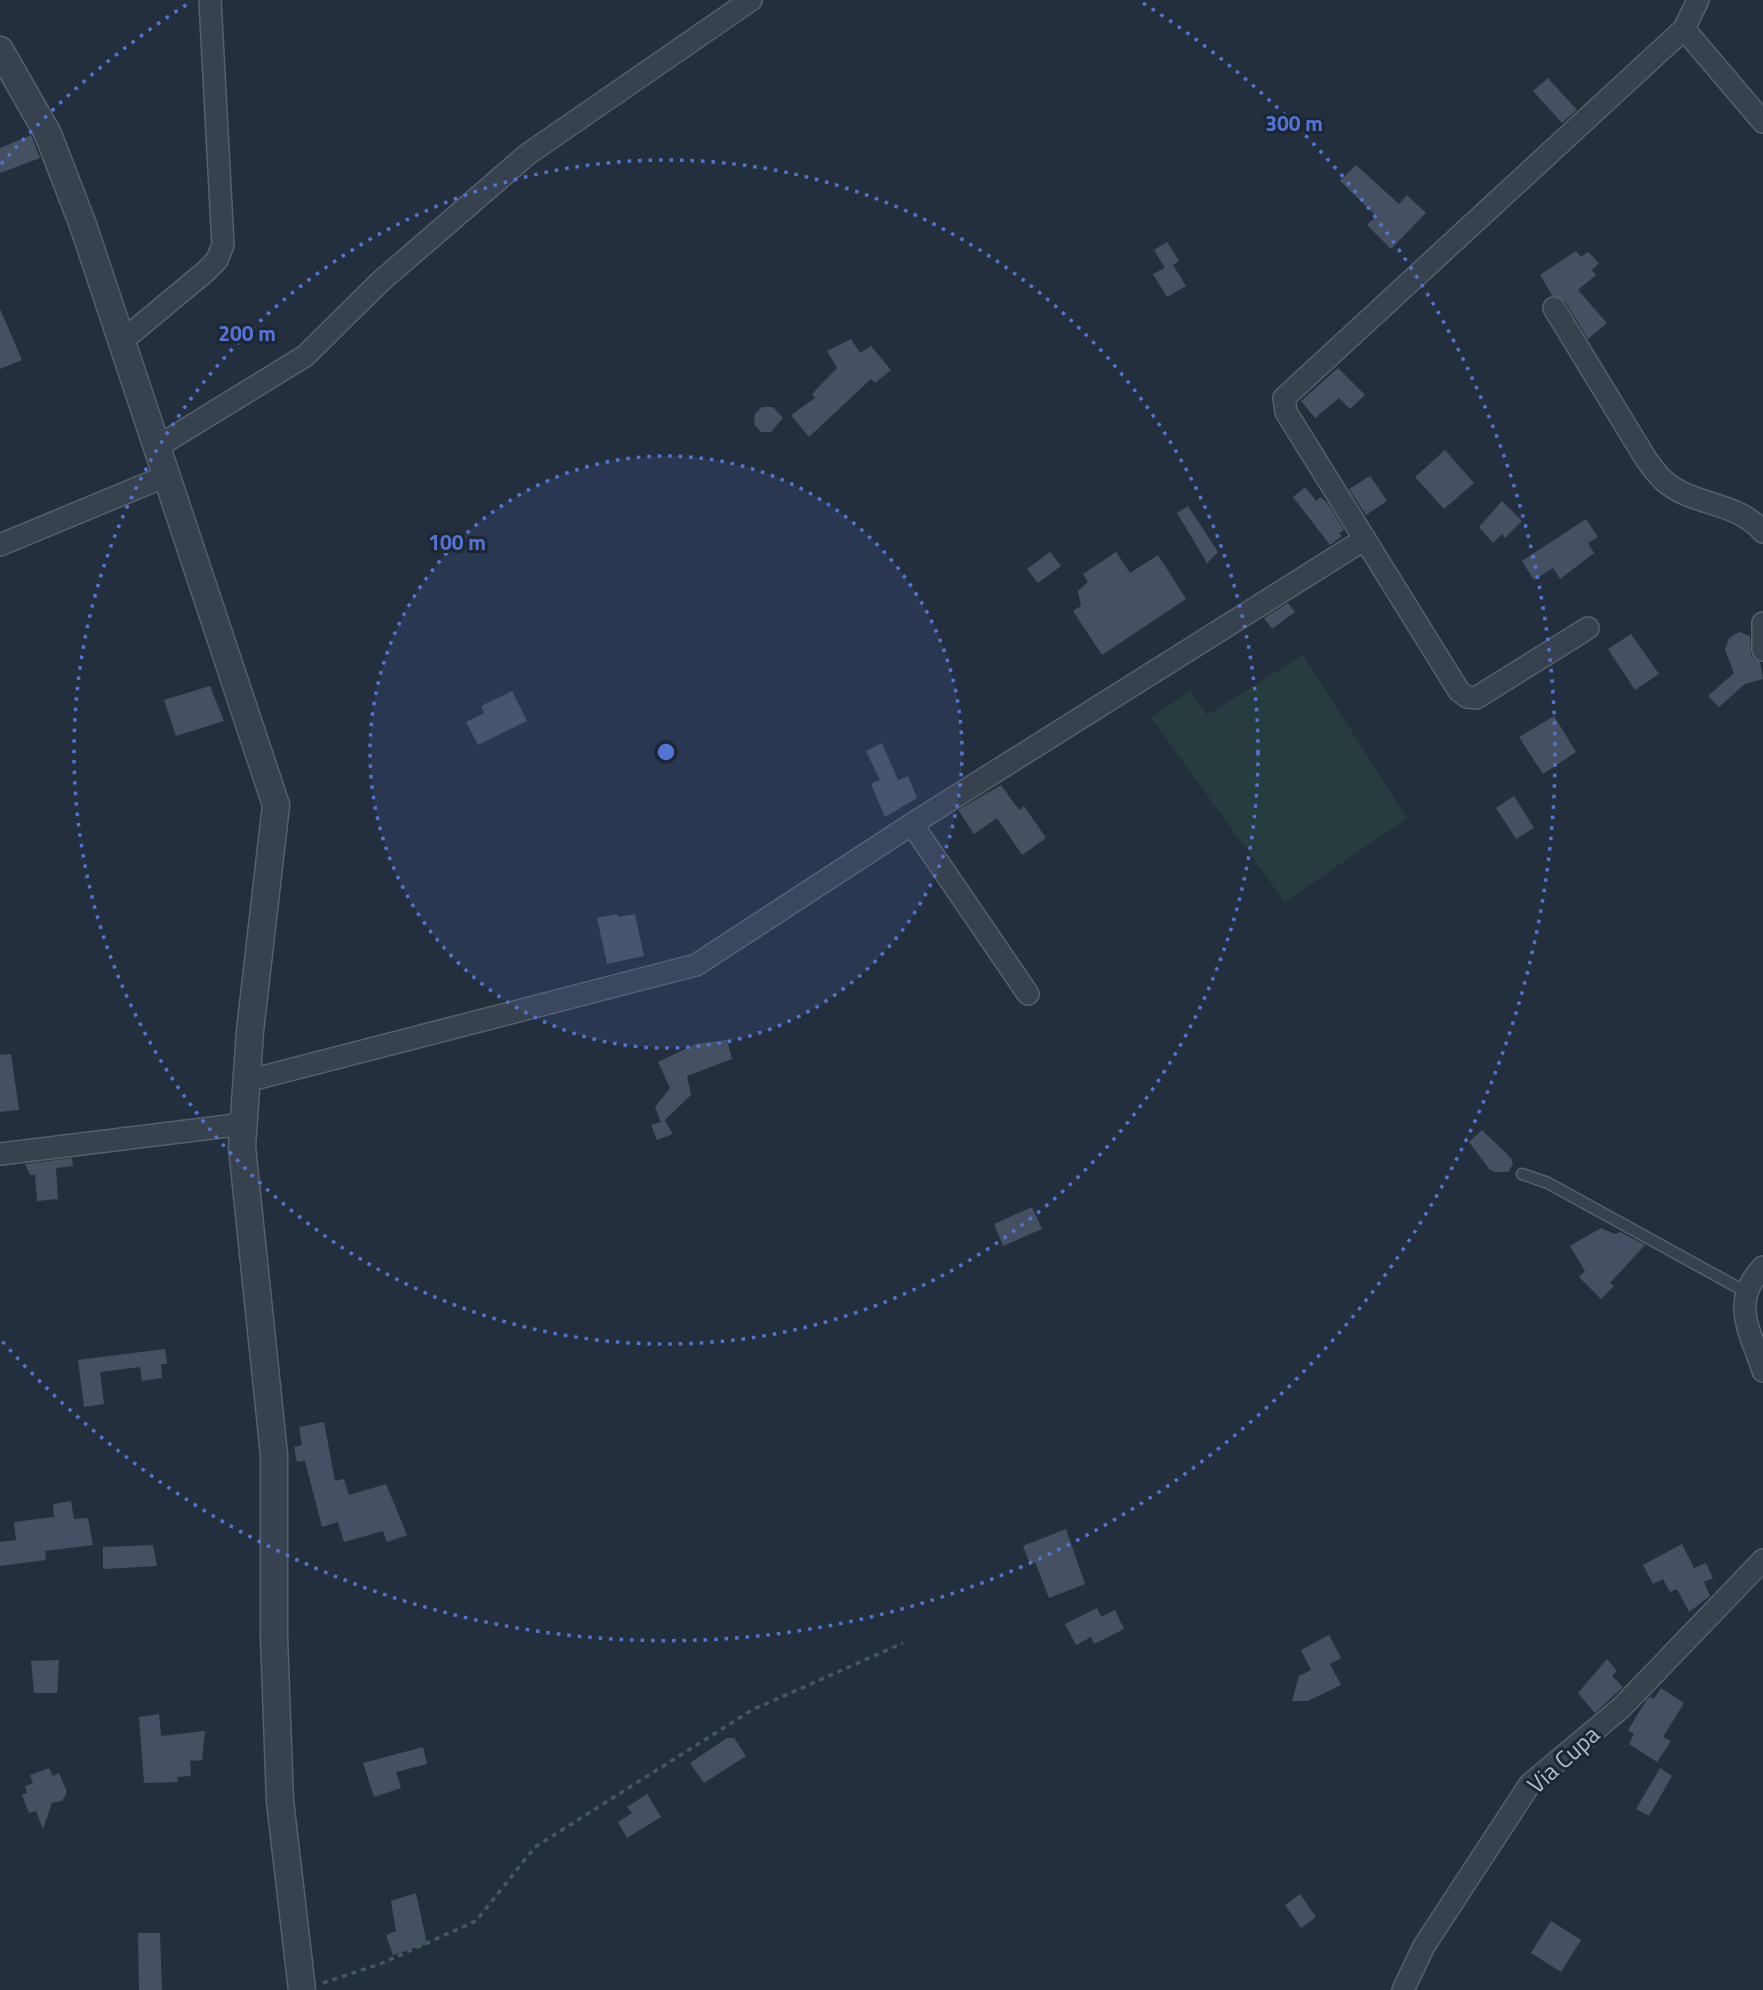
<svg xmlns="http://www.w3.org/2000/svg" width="1763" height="1990" font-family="'Titillium Web',sans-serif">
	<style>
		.green { fill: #263c3f }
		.building { fill: #455162 }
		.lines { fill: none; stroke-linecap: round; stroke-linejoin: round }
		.service-casing { stroke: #565f6c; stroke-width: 13 }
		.minor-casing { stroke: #565f6c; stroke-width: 24 }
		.tertiary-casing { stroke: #565f6c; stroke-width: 29 }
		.path { stroke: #44595c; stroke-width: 3.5; stroke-dasharray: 5 5; stroke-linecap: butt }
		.service { stroke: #38414e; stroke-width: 10 }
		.minor { stroke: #38414e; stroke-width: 21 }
		.tertiary { stroke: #38414e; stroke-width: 26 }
		.ring { fill: none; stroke: #5274d3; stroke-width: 3.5; stroke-dasharray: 3.5 7 }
		.labels { text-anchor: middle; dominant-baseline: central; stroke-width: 6; stroke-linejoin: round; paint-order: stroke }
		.street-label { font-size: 24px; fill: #b4bcc9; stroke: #1d2633 }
		.centre { fill: #5274d3; stroke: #1d2633; stroke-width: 3.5 }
		.ring-label { font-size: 21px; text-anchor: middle; font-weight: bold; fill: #5274d3; stroke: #1d2633; stroke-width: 6; stroke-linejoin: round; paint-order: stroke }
	</style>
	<rect width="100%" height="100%" fill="#242f3e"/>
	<path class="green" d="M1303,655L1407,818L1285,902L1151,718L1190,690L1207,715Z"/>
	<path class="building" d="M1548,78L1577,110L1562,123L1533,91Z
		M31,135L40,158L0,173V148Z
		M1356,165L1399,204L1407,195L1426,213L1391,249L1367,225L1376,216L1340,181Z
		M1167,242L1179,261L1173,265L1186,286L1167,297L1153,274L1165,268L1154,250Z
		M1576,251L1581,257L1588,252L1599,263L1592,270L1596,275L1578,290L1607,323L1588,339L1565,301L1552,295L1540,275Z
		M0,309L22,360L0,369Z
		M851,339L860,353L871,346L891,370L875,383L871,379L809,437L791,415L815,398L812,394L837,368L827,351Z
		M1338,368L1365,395L1350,409L1339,398L1315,418L1301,401Z
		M762,407H773L783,418L771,432H761L754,424L755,414Z
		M1445,450L1474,483L1444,509L1415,477Z
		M1370,476L1387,501L1366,515L1349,489Z
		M1305,487L1316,501L1321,497L1328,504L1344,530L1339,533L1342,536L1330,545L1293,497Z
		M1502,501L1522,521L1505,538L1502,534L1493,543L1479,527Z
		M1188,506L1218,552L1207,563L1177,513Z
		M1586,519L1598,537L1588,543L1594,553L1560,579L1553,568L1534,580L1522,561Z
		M1050,552L1061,566L1038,583L1027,569Z
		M1116,552L1130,573L1158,555L1186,599L1102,655L1073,611L1081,606L1078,591L1088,582L1083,574Z
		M1288,603L1295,612L1272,629L1264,618Z
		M1739,632L1750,636L1751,656L1760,662L1763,679L1745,684L1719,707L1708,696L1734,673L1725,650L1729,638Z
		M1631,634L1659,674L1635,690L1608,649Z
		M210,686L224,721L176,736L164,700Z
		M512,691L527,721L478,745L466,722L484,713L481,706Z
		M1554,716L1576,752L1543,774L1519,737Z
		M882,743L898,780L908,776L917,798L885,817L871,784L880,780L866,751Z
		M1001,785L1019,810L1024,806L1046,838L1022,855L997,818L974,834L958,810Z
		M1514,796L1534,828L1516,839L1496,808Z
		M617,914L618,917L635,914L644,956L607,964L597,918Z
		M727,1040L732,1059L687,1076L691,1095L665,1120L673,1134L657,1140L651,1125L661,1122L655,1107L670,1088L658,1062L696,1044Z
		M11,1054L19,1110L0,1112V1055Z
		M1482,1130L1511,1158L1513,1164L1508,1172H1494L1489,1169L1469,1142Z
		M72,1158L73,1166L56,1168L58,1199L37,1201L35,1175H30L25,1164Z
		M1032,1207L1042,1229L1003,1246L994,1224Z
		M1601,1228L1615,1234L1620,1232L1645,1245L1610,1283L1614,1286L1601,1299L1579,1277L1585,1271L1570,1246Z
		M165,1349L167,1364H161L162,1378L142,1381L140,1367L100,1372L104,1404L84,1407L78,1360Z
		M324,1422L335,1481L344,1479L349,1495L386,1484L407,1535L387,1542L383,1531L344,1542L338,1522L322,1527L305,1461L297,1462L294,1447L302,1445L299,1427Z
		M71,1501L74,1519L88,1518L93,1545L45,1551L46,1560L0,1566V1542L16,1540L14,1522L54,1517L53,1504Z
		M1066,1529L1085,1584L1049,1598L1035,1562L1030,1564L1023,1546Z
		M1682,1544L1694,1568L1706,1563L1713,1578L1704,1582L1710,1596L1689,1612L1677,1589L1670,1592L1663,1579L1653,1584L1643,1565Z
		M153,1545L157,1566L103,1569V1547Z
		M1097,1608L1101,1617L1115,1610L1124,1629L1094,1644L1091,1637L1076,1645L1065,1624Z
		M1329,1635L1341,1658L1330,1664L1341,1685L1308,1701H1292L1299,1676L1311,1670L1301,1650Z
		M1607,1659L1617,1671L1612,1676L1623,1687L1595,1713L1578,1693Z
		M59,1660L57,1693H34L31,1661Z
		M1661,1688L1684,1703L1663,1737L1671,1741L1657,1762L1629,1744L1634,1734L1628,1730L1647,1699L1650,1697L1654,1699Z
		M159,1714L161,1736L205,1731L202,1760L190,1761L191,1776L177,1777L178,1782L144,1783L139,1717Z
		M727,1738H734L746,1756L704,1783L690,1763Z
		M423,1747L427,1764L396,1772L401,1788L374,1797L363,1763Z
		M49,1768L53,1776L59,1773L67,1792L62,1801L52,1803L43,1829L36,1811L29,1813L22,1795L27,1793L25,1786L33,1783L30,1775Z
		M1660,1768L1672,1776L1649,1816L1636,1809Z
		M647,1794L661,1817L627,1838L618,1822L632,1813L627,1807Z
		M416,1893L427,1944L393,1955L386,1935L396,1931L391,1901Z
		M1300,1894L1316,1917L1301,1928L1285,1905Z
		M1551,1921L1581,1940L1561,1972L1531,1953Z
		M138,1933H160L162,1990H139Z"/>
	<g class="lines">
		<defs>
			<path id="service" d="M1522,1174L1548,1183L1746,1292"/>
			<path id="minor" d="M1684,29L1763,122
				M1554,308L1646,459C1651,466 1657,474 1663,480C1693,507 1736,500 1763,532
				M122,341L205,272L217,260L223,245L210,0
				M157,447L305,356L381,281L528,154L751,0
				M0,545L166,476
				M1763,623V650
				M1588,628L1476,698L1467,697L1459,691L1286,412L1284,398L1684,29L1698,0
				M912,824L1028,994
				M247,1081L696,965L912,824L1365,539
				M0,1154L244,1124
				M1763,1267C1729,1302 1751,1332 1763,1371
				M1403,1990L1424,1946L1530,1784L1621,1708L1763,1560"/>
			<path id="tertiary" d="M0,50L48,134L83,225L276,805L250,1031L242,1147L274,1455V1637L280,1801L302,1990"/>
		</defs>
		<use href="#service" class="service-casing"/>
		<use href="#minor" class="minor-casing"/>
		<use href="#tertiary" class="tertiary-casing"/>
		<path class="path" d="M323,1983L380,1964L476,1921L535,1847L752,1710L903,1643"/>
		<use href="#service" class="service"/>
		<use href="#minor" class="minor"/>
		<use href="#tertiary" class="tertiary"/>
	</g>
	<circle cx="666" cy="752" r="296" fill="#5274d3" fill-opacity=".12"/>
	<g class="ring">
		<circle cx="666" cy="752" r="296"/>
		<circle cx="666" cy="752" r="592"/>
		<path d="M1 164A888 888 0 0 1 189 3M1143 3A888 888 0 1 1 1 1340"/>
	</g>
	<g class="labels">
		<g class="street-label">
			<text transform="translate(1563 1759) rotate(-42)">Via Cupa</text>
		</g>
	</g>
	<circle cx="666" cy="752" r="10" class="centre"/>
	<g class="ring-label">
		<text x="1294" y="131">300 m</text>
		<text x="247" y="341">200 m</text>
		<text x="457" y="550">100 m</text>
	</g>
</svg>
